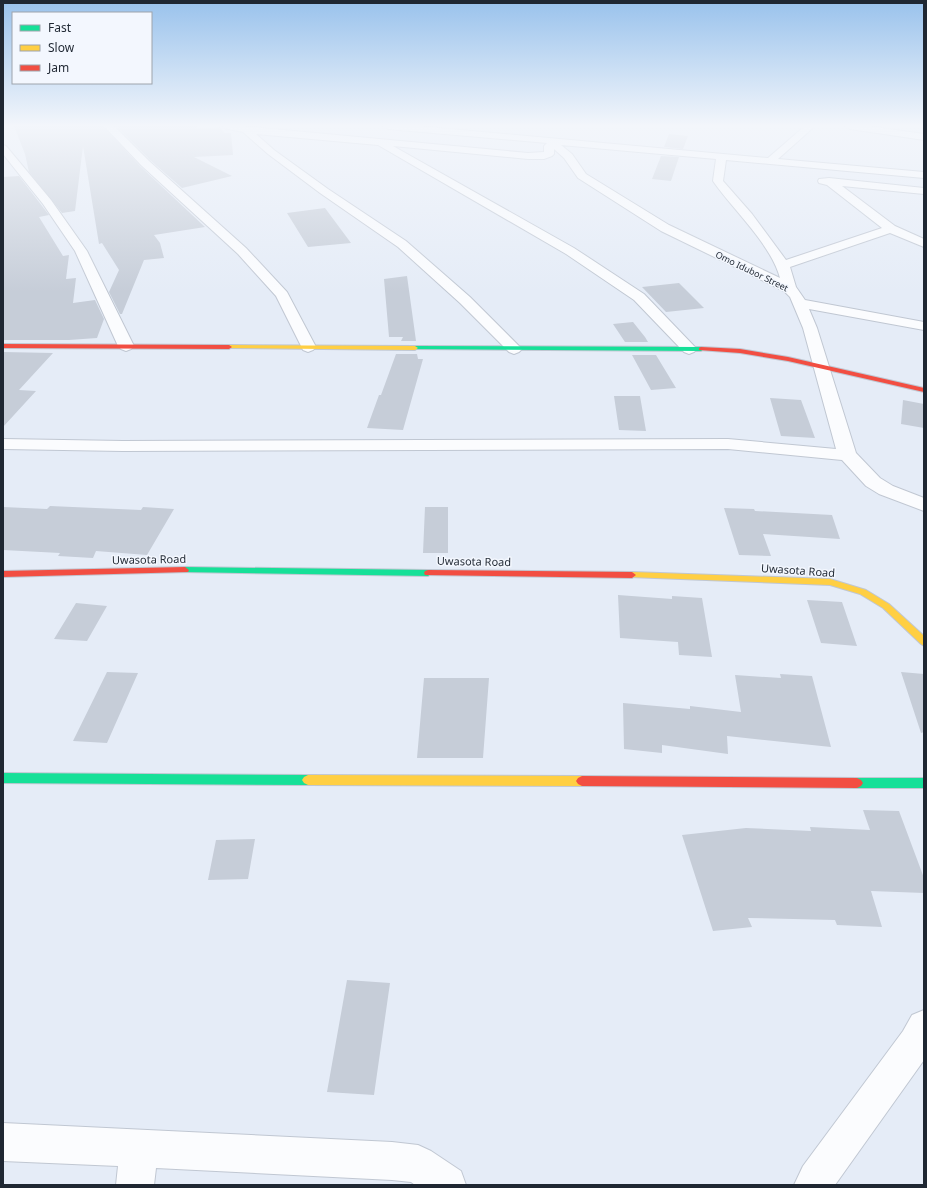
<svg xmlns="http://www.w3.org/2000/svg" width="927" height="1188" font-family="'Noto Sans',sans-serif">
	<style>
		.building { fill: #c6cdd8 }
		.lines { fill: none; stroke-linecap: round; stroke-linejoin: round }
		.street-casing { stroke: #c0c7d2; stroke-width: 2 }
		.fast-casing { stroke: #c0c7d2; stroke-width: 2 }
		.slow-casing { stroke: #c0c7d2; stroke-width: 2 }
		.jam-casing { stroke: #c0c7d2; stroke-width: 2 }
		.street { fill: #fbfcfe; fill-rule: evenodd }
		.fast { fill: #16e098; fill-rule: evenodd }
		.slow { fill: #ffcf43; fill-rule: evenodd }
		.jam { fill: #f24e42; fill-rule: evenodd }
		.labels { text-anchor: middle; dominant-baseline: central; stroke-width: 3; stroke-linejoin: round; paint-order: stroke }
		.far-street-label { font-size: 9px; fill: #1f2732; stroke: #f3f7fe }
		.street-label { font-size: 11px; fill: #1f2732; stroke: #f3f7fe }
	</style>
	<rect width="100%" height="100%" fill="#e5ecf7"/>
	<path class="building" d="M14,126H103L140,166L205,227L154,235L160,243L164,258L144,260L122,314H120L109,292L119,270L102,243L99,244L83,146L75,211L62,213L29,172L25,154Z
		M116,126H197V129L221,127L224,133H231L233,155L194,157L232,176L182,188L150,160Z
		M669,134L688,136L683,149L664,147Z
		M661,156L679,157L671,181L652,179Z
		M19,176L49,215L39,217L63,256L69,255L66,279L76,278L73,303L95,300L104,319L97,338L69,340H3V177Z
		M325,208L351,243L308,247L287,213Z
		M407,276L412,312L416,341H401L403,337H389L384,279Z
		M679,283L704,308L666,312L642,287Z
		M633,322L645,337L648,342H625L613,324Z
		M3,352L53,353L19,390L36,391L3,427Z
		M396,354H417L418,359H423L403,430L367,428L379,395H381Z
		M632,355H656L676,388L651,390Z
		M614,396H640L646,431L619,430Z
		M770,398L801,400L815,438L781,436Z
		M903,400L924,404V428L901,424Z
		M50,506L141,510L143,507L174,509L147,555L96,551L93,558L58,556L60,553L3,550V507L47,509Z
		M425,507H448V553H423Z
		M724,508L754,509L755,511L832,515L840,539L763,534L771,556L739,555Z
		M618,595L672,599V596L702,598L712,657L679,655L678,642L620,638Z
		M807,600L842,602L857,646L821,643Z
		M76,603L107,606L87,641L54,639Z
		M107,672L138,673L107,743L73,741Z
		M901,672L924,674V732L921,733Z
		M780,674L812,676L831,747L727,736L728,754L662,745V753L624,749L623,703L690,709V706L741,712L735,675L781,678Z
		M424,678H489L483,758H417Z
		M863,810L899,811L924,878V893L871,891L882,927L837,925L835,920L748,918L752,927L713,931L682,835L746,828L811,831L810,827L870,830Z
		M255,839L248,879L208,880L216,840Z
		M347,980L390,983L374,1095L327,1092Z"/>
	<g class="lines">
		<defs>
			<path id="street" d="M104,126H114L149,161L246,248L287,292L316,347L313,350L308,352L303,350L276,296L238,254L141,165Z
				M222,126H240L528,153L544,152V146L547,143L388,129L383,126H417L768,158L805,126H815L778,159L924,172V178L726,160L723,181L752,214L786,260L882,228L827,185L819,183L818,181L819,179L829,178L924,188V194L842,186L895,226L924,239V247L890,233L790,267L796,287L805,300L924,322V330L809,309L817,328L856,453L880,478L893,486L924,498V511L879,494L866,486L842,460L728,449L123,451L3,449V439L123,441L728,439L836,449L803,328L790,297L784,291L661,231L578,178L564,158L554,149V154L552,156L544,159H528L393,146L574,248L644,294L694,346L697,349L694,352L689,354L684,352L634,300L566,254L378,145L256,134L274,150L328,189L406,241L470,297L522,349L519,352L514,354L509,352L460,303L398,247L320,193L268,154L243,132L224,128ZM561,145L716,159L713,181C733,210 771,244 780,278L669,225L586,174L572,154Z
				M845,126H868L924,134V140L850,129Z
				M3,145L6,146L51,200L87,251L134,346L131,349L126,351L121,349L118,346L75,251L43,204L3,154Z
				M924,1010V1060L835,1185H794L803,1166L903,1031L912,1015Z
				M3,1123L392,1142L418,1145L431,1151L461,1171L466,1185H415L411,1182L392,1180L156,1168L154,1185H116L118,1166L3,1161Z"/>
			<path id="fast" d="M415,346L701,347L704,349L701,351L413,349V347Z
				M185,567L428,570L432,573L428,576L182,572L181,570Z
				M3,773L308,775L312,777L314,780L312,783L308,785L3,783Z
				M857,778H924V788H857L853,786L851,783L853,780Z"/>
			<path id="slow" d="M229,345L415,346L418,348L415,350L227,348L226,347Z
				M632,572L830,579L866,590L889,604L924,636V646L921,644L883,608L860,594L830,585L629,577L628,575Z
				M308,775L582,776L586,778L588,781L586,784L582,786L308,785L304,783L302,780L304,777Z"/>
			<path id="jam" d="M3,344L229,345L232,347L229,349L3,348Z
				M701,347L740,349L788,357L924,388V392L788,361L740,353L699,350V348Z
				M185,567L189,570L188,572L3,577V571Z
				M428,570L632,572L636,575L632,578L425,575L424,573L425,571Z
				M582,776L857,778L861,780L863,783L861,786L857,788L582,786L578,784L576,781L578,778Z"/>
		</defs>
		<use href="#street" class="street-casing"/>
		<use href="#fast" class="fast-casing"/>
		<use href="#slow" class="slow-casing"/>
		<use href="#jam" class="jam-casing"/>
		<use href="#street" class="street"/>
		<use href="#fast" class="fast"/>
		<use href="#slow" class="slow"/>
		<use href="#jam" class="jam"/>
	</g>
	<linearGradient id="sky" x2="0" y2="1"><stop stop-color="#99c2ec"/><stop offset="0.43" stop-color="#f3f6fb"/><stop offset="1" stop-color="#f3f6fb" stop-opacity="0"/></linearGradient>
	<rect width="927" height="292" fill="url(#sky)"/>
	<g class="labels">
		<g class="far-street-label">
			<text transform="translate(752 271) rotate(26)">Omo Idubor Street</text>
		</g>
		<g class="street-label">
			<text transform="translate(149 559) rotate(-1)">Uwasota Road</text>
			<text transform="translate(474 561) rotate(1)">Uwasota Road</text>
			<text transform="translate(798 570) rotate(4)">Uwasota Road</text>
		</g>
	</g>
	<rect width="927" height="1188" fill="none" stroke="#1f2732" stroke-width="8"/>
	<rect x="12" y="12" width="140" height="72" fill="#f3f7fe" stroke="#9ea4ac"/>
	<rect x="20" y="25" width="20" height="6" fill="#16e098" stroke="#9ea4ac"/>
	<text x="48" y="32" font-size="12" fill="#1f2732">Fast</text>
	<rect x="20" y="45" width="20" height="6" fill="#ffcf43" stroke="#9ea4ac"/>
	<text x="48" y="52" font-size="12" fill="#1f2732">Slow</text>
	<rect x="20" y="65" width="20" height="6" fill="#f24e42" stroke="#9ea4ac"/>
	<text x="48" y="72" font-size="12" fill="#1f2732">Jam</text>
</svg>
